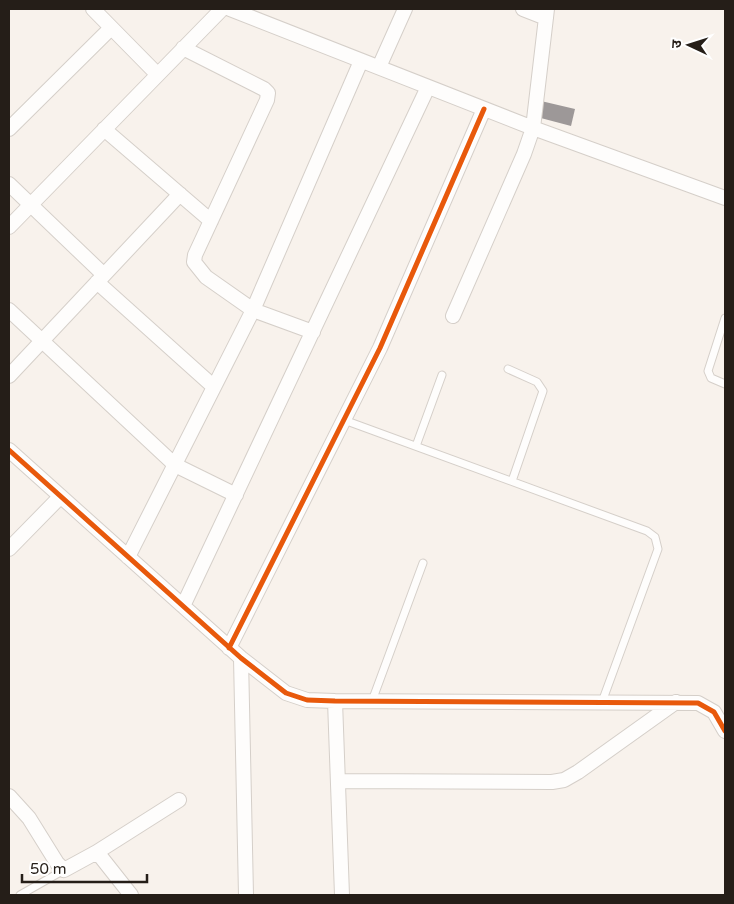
<svg xmlns="http://www.w3.org/2000/svg" width="734" height="904" font-family="'Varela Round','Noto Sans Devanagari',sans-serif">
	<style>
		.building { fill: #9d9898 }
		.lines { fill: none; stroke-linecap: round; stroke-linejoin: round }
		.lane-casing { stroke: #d5cfc9; stroke-width: 9 }
		.street-casing { stroke: #d5cfc9; stroke-width: 16 }
		.lane { stroke: #fefdfc; stroke-width: 7 }
		.street { stroke: #fefdfc; stroke-width: 14 }
		.cycleway-casing { stroke: #fff; stroke-width: 8 }
		.cycleway { stroke: #e8590c; stroke-width: 5 }
	</style>
	<rect width="100%" height="100%" fill="#f8f2ec"/>
	<path class="building" d="M541,101L575,109L571,126L537,117Z"/>
	<g class="lines">
		<defs>
			<path id="lane" d="M725,318L708,371L711,378L725,384
				M508,369L537,382L543,391L512,481
				M344,420L647,531L655,537L658,549L602,702
				M416,446L442,375
				M372,701L423,563
				M20,895L64,870"/>
			<path id="street" d="M93,9L157,74
				M230,9L533,128L725,198
				M523,9L546,18
				M183,48L264,89L268,93L267,100L195,255L194,262L206,277L253,310L313,332
				M379,67L405,9
				M9,129L111,28
				M104,129L211,221
				M9,184L104,275
				M9,227L222,9
				M97,282L214,387
				M9,310L175,465L236,495
				M453,316L524,154L533,128L547,9
				M9,376L180,194
				M9,450L241,658L286,693L307,700L335,701L698,703L714,712L725,731
				M9,549L60,497
				M128,557L253,310L361,61
				M183,606L428,87
				M229,648L380,348L484,109
				M241,658L246,895
				M335,701L342,895
				M338,781L552,782L564,780L578,772L676,702
				M9,796L29,818L57,863L64,870L97,852
				M131,895L97,852L179,800"/>
		</defs>
		<use href="#lane" class="lane-casing"/>
		<use href="#street" class="street-casing"/>
		<use href="#lane" class="lane"/>
		<use href="#street" class="street"/>
		<defs>
			<path id="cycleway" d="M9,450L241,658L286,693L307,700L335,701L698,703L714,712L725,731
				M229,648L380,348L484,109"/>
		</defs>
		<use href="#cycleway" class="cycleway-casing"/>
		<use href="#cycleway" class="cycleway"/>
	</g>
	<rect width="734" height="904" fill="none" stroke="#251e18" stroke-width="20"/>
	<g transform="translate(689 45) rotate(274)" stroke="#ffffff" stroke-width="4" paint-order="stroke">
	<path d="M0-4L9 19L0 12L-9 19Z" fill="#251e18"/>
	<text y="-8" font-size="14" font-weight="bold" text-anchor="middle" fill="#251e18">उ</text>
	</g>
	<path d="M22 874v8h125v-8" fill="none" stroke="#251e18" stroke-width="2.5"/>
	<text x="30" y="874" font-size="15" fill="#251e18" stroke="#ffffff" stroke-width="4" paint-order="stroke">50 m</text>
</svg>
